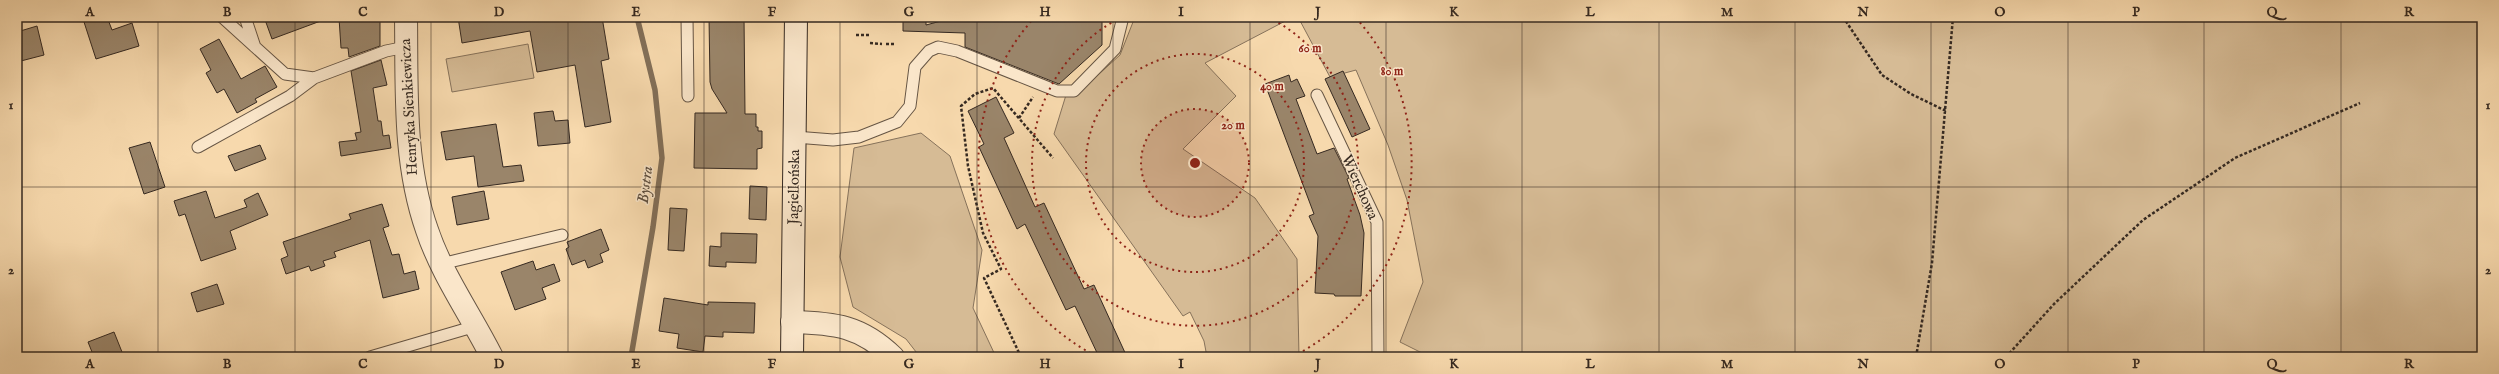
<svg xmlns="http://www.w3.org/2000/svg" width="2499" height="374" font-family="'IM FELL English',serif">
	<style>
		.green { fill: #d6bb95; stroke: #86725b }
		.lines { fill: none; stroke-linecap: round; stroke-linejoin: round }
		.stream { stroke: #826f58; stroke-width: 5.5 }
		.building { fill: #9a856a; stroke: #352921 }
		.lane-casing { stroke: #654; stroke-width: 13 }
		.street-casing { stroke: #654; stroke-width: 24 }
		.secondary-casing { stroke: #352921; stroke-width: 24 }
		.path { stroke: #352921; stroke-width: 2.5; stroke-dasharray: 3 2; stroke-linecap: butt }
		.lane { stroke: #fae6ca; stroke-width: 11 }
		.street { stroke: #fae6ca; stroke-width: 22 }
		.secondary { stroke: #fae6ca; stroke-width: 22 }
		.grid { fill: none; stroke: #352921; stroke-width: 1; stroke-opacity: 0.55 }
		.ring { fill: none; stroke: #8f2418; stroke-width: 2; stroke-dasharray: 2 4 }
		.labels { text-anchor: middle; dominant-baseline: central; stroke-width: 3; stroke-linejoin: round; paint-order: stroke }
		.street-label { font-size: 15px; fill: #352921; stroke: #fae6ca }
		.water-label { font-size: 16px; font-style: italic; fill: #5b4c3d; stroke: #fae6ca }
		.centre { fill: #8f2418; stroke: #fae6ca; stroke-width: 2 }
		.ring-label { font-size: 12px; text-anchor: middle; font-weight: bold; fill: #8f2418; stroke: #fae6ca; stroke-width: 3; stroke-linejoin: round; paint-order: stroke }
		.neatline { fill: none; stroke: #352921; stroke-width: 1.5 }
		.grid-label { font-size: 13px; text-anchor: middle; font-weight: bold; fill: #352921 }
	</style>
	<rect width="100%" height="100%" fill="#f7d9ad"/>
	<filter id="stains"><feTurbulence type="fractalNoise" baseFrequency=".005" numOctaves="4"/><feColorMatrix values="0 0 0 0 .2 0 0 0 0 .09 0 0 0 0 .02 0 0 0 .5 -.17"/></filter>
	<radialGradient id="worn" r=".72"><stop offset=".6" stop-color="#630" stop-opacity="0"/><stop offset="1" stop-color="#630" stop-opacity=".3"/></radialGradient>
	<path class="green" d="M1135,17H1293L1205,63L1236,96L1183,149L1255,198L1297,259L1299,357H1207L1204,341L1190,312L1183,316L1054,134L1066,95L1078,93L1120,55Z
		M1298,17H2482V357H1430L1400,342L1423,282L1407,200L1388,145L1356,70L1330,77Z
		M528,44L534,78L452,92L446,59Z
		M921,133L950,156L982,250L973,308L996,357H920L906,339L853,307L840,257L854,148Z"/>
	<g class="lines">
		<path class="stream" d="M631,357L653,227L662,158L655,90L637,17"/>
	</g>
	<path class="building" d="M100,17H107L112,30L132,23L139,46L96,59L84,22Z
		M264,17H326V19L272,39Z
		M380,17V46L349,57L348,48H341L339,18Z
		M458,17H602L609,59L601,61L611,122L585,127L575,65L537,72L530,31L462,43Z
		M709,17H744L745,114H756V127H758V131H762V148L757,149V169L694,168L695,113H727L712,89L710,82Z
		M903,17H926V25L956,17H1102V45L1059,84L965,47V33L903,31Z
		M37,26L44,55L17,62V32Z
		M219,39L241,79L265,66L277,87L255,99L257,102L237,113L224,89L217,93L206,73L211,70L200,49Z
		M381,60L387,85L373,88L378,121H381L383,136L389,135L391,148L341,156L339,142L357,140L355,133L361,132L351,71Z
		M1343,71L1370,129L1352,137L1325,79Z
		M1289,75L1291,82L1297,79L1305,96L1296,99L1317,154L1334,148L1349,178L1347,179L1360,215L1364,233L1361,296H1335L1334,294L1315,293L1318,236L1309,216L1314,214L1265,84Z
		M996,97L1014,133L1004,138L1035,207L1044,203L1084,289L1094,285L1127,357H1099L1075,306L1066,310L1025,224L1017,229L979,147L984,144L968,111Z
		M553,111L555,121L568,120L570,143L538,146L534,113Z
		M496,124L503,167L521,165L524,181L478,187L474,156L446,160L441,132Z
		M150,142L165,187L144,194L129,148Z
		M260,145L266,159L235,171L228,156Z
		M750,186L767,187L766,220L749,219Z
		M206,191L215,218L247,207L244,200L258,193L268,215L230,231L236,249L201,261L185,214L179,216L174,201Z
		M484,191L489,219L457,225L452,197Z
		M382,204L389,226L383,228L392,255L399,254L404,274L415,271L419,289L383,298L370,240L334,252L336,257L323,261L325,266L311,271L309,266L286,274L281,259L288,256L283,242L351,219L349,214Z
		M670,208L687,209L684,251L668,250Z
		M601,229L609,250L600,254L603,262L588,268L585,260L572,265L566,249L569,247L567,242Z
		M721,233L757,234L756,263L726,262V267L709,266L710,246L721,247Z
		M533,261L536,270L554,264L560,281L542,288L546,299L515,310L501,272Z
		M217,284L224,304L197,312L191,293Z
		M664,298L708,305V302L755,303L754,333L723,332V337L705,336L703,352L677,348L679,334L659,331Z
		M114,332L124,357H94L88,342Z"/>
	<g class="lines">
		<defs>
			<path id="lane" d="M222,17L285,74L314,78L386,51L406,47
				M245,17L255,47
				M687,17L688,96
				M1317,95L1377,222L1378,357
				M795,137L833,140L859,137L897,122L910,106L915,67L929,51L938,47L957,51L1057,91H1074L1115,49L1123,17
				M198,147L290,96L314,78
				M441,264L562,235
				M370,357L476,326"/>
			<path id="street" d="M406,17C407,88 403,162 427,230C442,275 471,315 492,357
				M792,322C835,323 861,326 893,357"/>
			<path id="secondary" d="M792,357L796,17"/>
		</defs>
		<use href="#lane" class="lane-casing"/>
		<use href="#street" class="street-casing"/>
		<use href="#secondary" class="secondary-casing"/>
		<path class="path" d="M1843,17L1882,75L1911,94L1946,111
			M856,35H871
			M870,43L882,44
			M886,44H894
			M1019,118L1033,97
			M1021,357L984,278L1001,269L983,233L968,166L961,106L975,94L993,88L1053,158
			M1916,357L1932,263L1953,17
			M2006,357L2054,304L2143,220L2235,158L2360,103"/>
		<use href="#lane" class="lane"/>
		<use href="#street" class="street"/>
		<use href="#secondary" class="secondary"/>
	</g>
	<path class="grid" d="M158,17V357M295,17V357M431,17V357M568,17V357M704,17V357M840,17V357M977,17V357M1113,17V357M1250,17V357M1386,17V357M1522,17V357M1659,17V357M1795,17V357M1931,17V357M2068,17V357M2204,17V357M2341,17V357M17,187H2482"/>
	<circle cx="1195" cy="163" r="54" fill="#8f2418" fill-opacity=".12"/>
	<g class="ring">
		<circle cx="1195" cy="163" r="54"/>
		<circle cx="1195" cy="163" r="109"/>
		<path d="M1268 17A163 163 0 1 1 1122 17"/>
		<path d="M1096 356A217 217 0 0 1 1034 18M1356 18A217 217 0 0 1 1294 356"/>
	</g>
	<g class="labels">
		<g class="street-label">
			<text transform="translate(409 107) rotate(-93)">Henryka Sienkiewicza</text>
			<text transform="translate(794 187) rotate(-89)">Jagiellońska</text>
			<text transform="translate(1360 187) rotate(66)">Wierchowa</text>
		</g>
		<g class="water-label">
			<text transform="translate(646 185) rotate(-83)">Bystra</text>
		</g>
	</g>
	<circle cx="1195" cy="163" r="6" class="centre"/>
	<g class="ring-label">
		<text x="1310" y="52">60 m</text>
		<text x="1392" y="75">80 m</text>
		<text x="1272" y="90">40 m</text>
		<text x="1233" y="129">20 m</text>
	</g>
	<rect width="2499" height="374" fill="none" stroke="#f7d9ad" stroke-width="44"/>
	<rect x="22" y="22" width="2455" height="330" class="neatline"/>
	<g class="grid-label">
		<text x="90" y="16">A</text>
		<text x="227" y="16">B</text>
		<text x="363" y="16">C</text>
		<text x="499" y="16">D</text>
		<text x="636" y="16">E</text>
		<text x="772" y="16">F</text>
		<text x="909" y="16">G</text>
		<text x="1045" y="16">H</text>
		<text x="1181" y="16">I</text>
		<text x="1318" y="16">J</text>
		<text x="1454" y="16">K</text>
		<text x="1590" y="16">L</text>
		<text x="1727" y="16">M</text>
		<text x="1863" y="16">N</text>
		<text x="2000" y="16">O</text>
		<text x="2136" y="16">P</text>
		<text x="2272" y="16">Q</text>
		<text x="2409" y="16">R</text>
		<text x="11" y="109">1</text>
		<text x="2488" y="109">1</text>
		<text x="11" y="274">2</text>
		<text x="2488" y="274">2</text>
		<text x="90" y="368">A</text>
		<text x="227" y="368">B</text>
		<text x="363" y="368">C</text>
		<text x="499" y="368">D</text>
		<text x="636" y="368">E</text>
		<text x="772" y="368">F</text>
		<text x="909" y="368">G</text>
		<text x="1045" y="368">H</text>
		<text x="1181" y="368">I</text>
		<text x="1318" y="368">J</text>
		<text x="1454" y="368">K</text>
		<text x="1590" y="368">L</text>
		<text x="1727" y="368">M</text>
		<text x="1863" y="368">N</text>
		<text x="2000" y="368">O</text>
		<text x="2136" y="368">P</text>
		<text x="2272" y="368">Q</text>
		<text x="2409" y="368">R</text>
	</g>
	<rect width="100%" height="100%" filter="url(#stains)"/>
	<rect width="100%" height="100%" fill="url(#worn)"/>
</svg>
